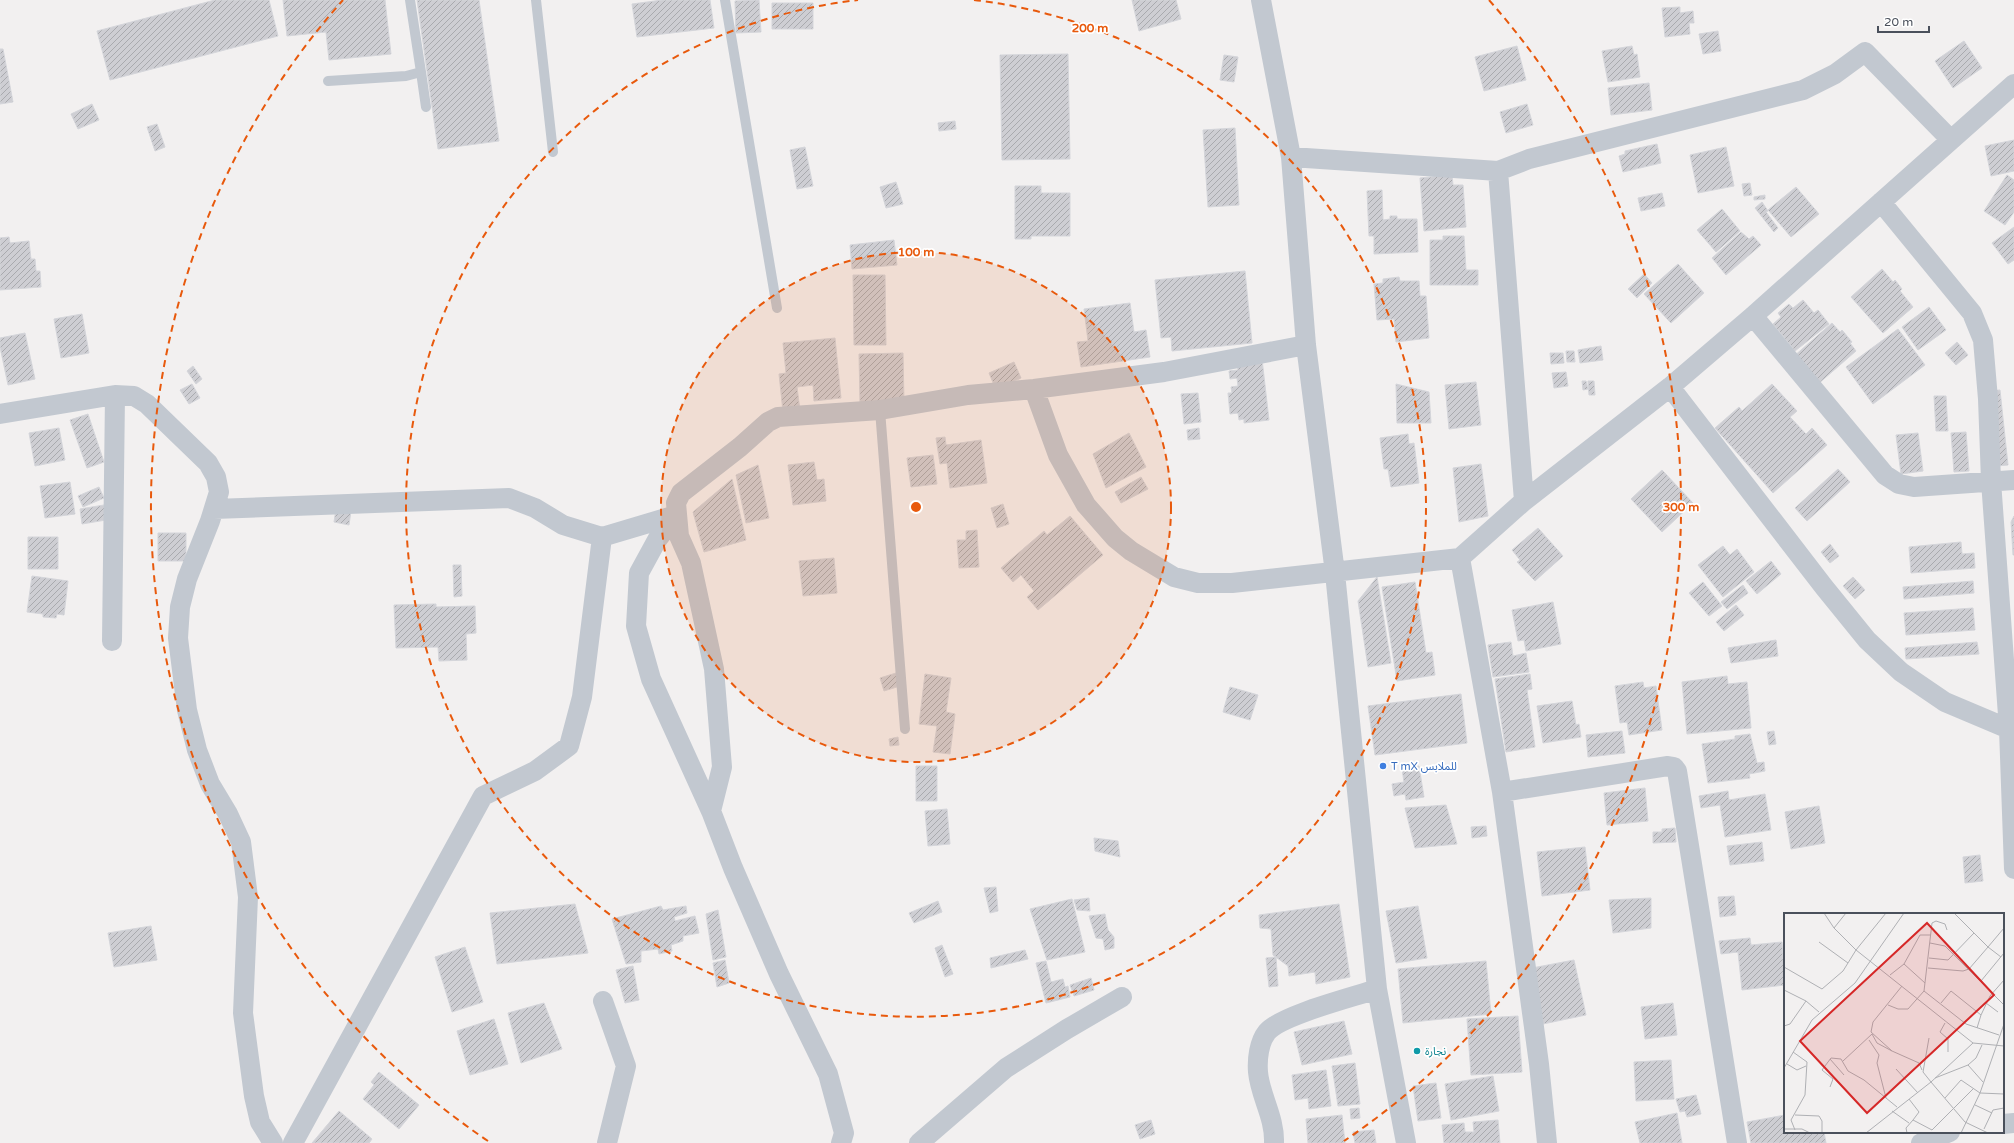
<svg xmlns="http://www.w3.org/2000/svg" width="2014" height="1143" font-family="'Varela Round','Noto Sans Arabic',sans-serif">
	<style>
		.building { fill: url(#building-hatch); stroke: #d4d5da }
		.lines { fill: none; stroke-linecap: round; stroke-linejoin: round }
		.lane { stroke: #c2c8d0; stroke-width: 10 }
		.street { stroke: #c2c8d0; stroke-width: 20 }
		.ring { fill: none; stroke: #e8590c; stroke-width: 2; stroke-dasharray: 7 5 }
		.shop-dot { fill: #3f7fe0; stroke: #fff; stroke-width: 1.5 }
		.culture-dot { fill: #0f9aa8; stroke: #fff; stroke-width: 1.5 }
		.labels { text-anchor: middle; dominant-baseline: central; stroke-width: 3.5; stroke-linejoin: round; paint-order: stroke }
		.shop-label { font-size: 11px; fill: #366cbe; stroke: #fff; text-anchor: start }
		.culture-label { font-size: 11px; fill: #0d838f; stroke: #fff; text-anchor: start }
		.inset-road { fill: none; stroke: #afb0b4; stroke-width: 1 }
		.view { fill: #d62828; fill-opacity: 0.15; stroke: #d62828; stroke-width: 2 }
		.inset-edge { fill: none; stroke: #4a505b; stroke-width: 2 }
		.centre { fill: #e8590c; stroke: #fff; stroke-width: 2 }
		.ring-label { font-size: 12px; text-anchor: middle; font-weight: bold; fill: #e8590c; stroke: #fff; stroke-width: 3.5; stroke-linejoin: round; paint-order: stroke }
	</style>
	<defs>
		<pattern id="building-hatch" width="6" height="6" patternUnits="userSpaceOnUse"><rect width="6" height="6" fill="#ceced3"/><path d="M-1 1l2-2M0 6l6-6M5 7l2-2" fill="none" stroke="#a9aaae"/></pattern>
	</defs>
	<rect width="100%" height="100%" fill="#f2f0f0"/>
	<path class="building" d="M215,0H269L278,36L110,80L97,31Z
		M283,0H385L391,54L329,60L326,32L287,36Z
		M417,0H479L499,141L438,149Z
		M662,0H710L714,28L637,37L632,4Z
		M759,0L761,32L736,33L735,1Z
		M1132,0H1176L1181,19L1139,31Z
		M772,3H813V29H772Z
		M1680,7V13L1693,11L1694,23H1689L1690,34L1665,37L1662,8Z
		M1718,31L1721,51L1703,54L1699,34Z
		M1964,41L1982,68L1953,88L1935,61Z
		M1517,46L1526,80L1484,91L1475,57Z
		M1632,46L1634,55L1637,54L1640,77L1608,82L1602,51Z
		M0,49H3L13,102L0,104Z
		M1068,54L1070,159L1002,160L1000,55Z
		M1224,55L1238,57L1234,82L1220,80Z
		M1649,83L1652,110L1611,115L1608,88Z
		M92,104L99,120L78,129L71,114Z
		M1527,104L1533,125L1506,133L1500,112Z
		M955,121L956,129L939,131L938,123Z
		M157,124L165,147L155,151L147,127Z
		M1235,128L1239,205L1208,207L1203,130Z
		M2014,140V171L1991,176L1985,146Z
		M1657,144L1661,163L1623,172L1619,156L1625,154V151Z
		M805,147L813,186L797,189L790,150Z
		M1726,147L1734,186L1698,193L1690,155Z
		M1452,175L1453,185H1463L1466,227L1424,231L1420,178Z
		M2007,175L2014,180V212L2005,225L1984,211Z
		M896,182L903,204L886,208L880,187Z
		M1750,183L1752,195L1744,196L1742,184Z
		M1015,186H1041V193H1070V236H1031V239H1015Z
		M1796,187L1819,214L1791,237L1768,210Z
		M1382,190L1383,220L1390,219V216H1397V219H1417L1418,252L1374,254V236H1369L1367,191Z
		M1662,193L1665,206L1641,211L1638,198Z
		M1765,195V199L1754,200V197Z
		M1762,202L1768,211L1766,212L1778,228L1774,232L1755,208Z
		M1722,209L1740,231L1716,252L1697,230Z
		M2014,227V260L2008,264L1992,243Z
		M1741,232L1749,239L1753,236L1761,245L1726,275L1712,258Z
		M1443,236H1464L1466,270H1478V285H1430V240H1443Z
		M9,237L10,243L29,241L31,259H35L36,271H40L41,287L0,290V238Z
		M894,240L897,265L852,269L850,245Z
		M1678,264L1704,293L1671,323L1644,294Z
		M1882,269L1893,282L1895,280L1902,289L1900,291L1913,307L1883,333L1851,297Z
		M1245,271L1252,343L1172,351L1171,337L1161,338L1155,280Z
		M1644,274L1652,283L1637,298L1628,289Z
		M853,275H885L886,345H854Z
		M1399,277L1400,281H1419L1420,296H1426L1429,338L1396,342L1394,319L1377,320L1374,284L1383,283V279Z
		M1803,300L1814,313L1818,310L1829,324L1795,351L1773,324L1781,317L1778,313L1789,304L1793,308Z
		M1130,303L1134,332L1146,330L1150,357L1081,367L1077,342L1088,341L1084,309Z
		M1929,307L1946,330L1918,350L1902,327Z
		M82,314L89,353L61,358L54,319Z
		M1832,323L1840,332L1842,330L1852,342L1850,343L1856,351L1817,385L1793,357Z
		M1898,329L1925,365L1873,404L1846,367Z
		M25,333L35,379L8,385L0,347V338Z
		M835,338L841,398L814,401L813,385L797,387L800,410L783,412L779,374L786,373L783,343Z
		M1957,342L1968,355L1956,365L1945,353Z
		M1601,346L1603,360L1580,363L1578,350Z
		M1566,351H1574L1575,362H1567Z
		M903,353L904,402L860,403L859,354Z
		M1550,353H1563L1564,363L1551,364Z
		M1262,359L1269,420L1244,423V419L1239,420L1238,413L1230,414L1228,393H1232L1231,387L1238,386L1237,378L1230,379L1229,371L1238,370L1237,362Z
		M1014,362L1021,378L996,390L989,373Z
		M193,366L202,379L196,384L187,371Z
		M1566,372L1568,386L1554,388L1552,373Z
		M1582,381H1586L1588,389L1583,390Z
		M1588,381H1594L1595,395H1589Z
		M1476,382L1481,425L1449,429L1445,385Z
		M192,384L200,398L189,404L180,390Z
		M1396,384L1429,392L1431,423H1397Z
		M1772,384L1797,411L1790,417L1806,434L1812,428L1827,445L1773,493L1715,428L1739,407L1742,411Z
		M2000,390L2008,465L1997,466L1989,391Z
		M1198,393L1201,422L1184,424L1181,394Z
		M1934,396H1946L1948,431H1936Z
		M88,414L104,462L87,468L70,420Z
		M59,428L65,460L35,466L29,433Z
		M1199,428L1200,439L1188,440L1187,430Z
		M1966,432L1969,471L1954,472L1951,433Z
		M1129,433L1146,467L1106,488L1093,454Z
		M1918,433L1923,471L1901,474L1896,435Z
		M1408,434L1409,444L1414,443L1419,483L1391,487L1388,469H1384L1380,438Z
		M945,437L946,445L981,440L987,483L950,488L947,463L940,464L936,438Z
		M933,455L937,484L911,487L907,458Z
		M814,462L817,480L824,479L826,501L793,505L788,465Z
		M1481,464L1488,516L1459,522L1453,468Z
		M758,465L769,518L746,523L736,475Z
		M1838,469L1850,482L1807,521L1795,508Z
		M1662,470L1693,503L1662,532L1631,499Z
		M1141,477L1148,489L1121,503L1115,492Z
		M732,479L746,540L704,552L693,512Z
		M70,482L75,514L45,518L40,486Z
		M99,487L104,498L83,507L78,496Z
		M1003,504L1009,524L997,528L991,508Z
		M104,505L106,520L82,524L80,509Z
		M336,509L351,511L349,525L334,522Z
		M1070,516L1103,555L1038,610L1027,597L1034,591L1021,575L1013,582L1001,568L1044,531L1047,535Z
		M2014,516V555H2013L2011,522Z
		M1538,528L1563,556L1535,581L1517,562L1520,560L1512,550Z
		M977,530L979,567L959,568L957,540H966V531Z
		M158,533H186V561H158Z
		M28,537H58V569H28Z
		M1961,542L1962,554L1974,553L1975,568L1911,573L1909,547Z
		M1830,544L1839,556L1830,563L1821,552Z
		M1723,546L1730,555L1737,549L1754,572L1723,597L1698,565Z
		M834,558L837,593L803,596L799,561Z
		M1771,561L1781,574L1757,594L1746,581Z
		M453,565H461L462,596L454,597Z
		M32,576L68,581L64,615L57,614L56,618L43,617V614L27,612Z
		M1377,577L1391,663L1368,667L1358,601Z
		M1853,577L1865,590L1855,599L1843,586Z
		M1973,581L1974,593L1904,599L1903,587Z
		M1415,582L1426,653L1432,652L1435,675L1397,681L1382,587Z
		M1703,582L1722,606L1709,616L1689,593Z
		M1743,585L1748,593L1727,609L1721,602Z
		M1553,602L1561,644L1526,651L1524,640L1518,641L1512,610Z
		M436,604V607L475,606L476,633L466,634L467,660L439,661L438,647L396,648L394,605Z
		M1736,605L1744,615L1724,631L1716,622Z
		M1973,608L1975,630L1906,635L1904,613Z
		M1776,640L1778,656L1731,663L1728,648Z
		M1511,642L1513,656L1526,653L1529,672L1493,677L1488,645Z
		M1977,642L1979,654L1906,659L1905,648Z
		M896,673L900,686L884,691L880,678Z
		M925,674L951,678L946,712L955,714L950,754L933,752L937,726L919,724Z
		M1530,674L1532,689L1527,690L1535,747L1506,752L1495,679Z
		M1727,676L1728,684L1747,682L1751,728L1687,734L1682,682Z
		M1643,682L1644,688L1656,686L1662,730L1629,735L1627,722L1620,723L1615,686Z
		M1230,687L1258,695L1250,720L1223,712Z
		M1461,694L1467,743L1375,755L1368,706Z
		M1572,701L1576,725L1579,724L1581,737L1543,743L1537,706Z
		M1622,731L1625,753L1588,757L1586,735Z
		M1774,731L1776,744L1769,745L1767,732Z
		M1750,734L1757,763L1764,762L1765,771L1749,774L1750,778L1708,783L1702,744L1735,739V736Z
		M898,737L899,745L890,746L889,739Z
		M916,766H937V801H916Z
		M1419,766L1424,797L1406,800L1405,794L1394,796L1392,784L1404,782L1402,769Z
		M1645,788L1648,821L1607,825L1604,793Z
		M1728,791L1729,800L1765,794L1771,830L1725,837L1720,805L1701,808L1699,796Z
		M1446,805L1457,844L1415,848L1405,808Z
		M1819,806L1825,843L1791,849L1785,812Z
		M947,809L950,844L928,846L925,811Z
		M1486,826L1487,836L1472,838L1471,827Z
		M1675,828L1676,842L1653,843V832H1662V829Z
		M1094,838L1118,841L1120,857L1095,851Z
		M1762,842L1764,861L1730,865L1727,846Z
		M1585,847L1590,890L1542,896L1537,852Z
		M1980,855L1983,881L1965,883L1963,857Z
		M996,887L998,911L990,913L984,888Z
		M1734,896L1736,915L1720,917L1718,897Z
		M1089,898L1090,911L1077,910L1074,900Z
		M1651,898V928L1613,933L1609,900Z
		M1072,899L1085,952L1047,960L1030,909Z
		M938,901L942,912L914,923L909,913Z
		M575,904L588,953L497,964L490,913Z
		M1339,904L1350,977L1316,984L1315,972L1289,976L1288,966L1273,955L1271,929L1260,928L1259,915Z
		M661,906L663,910L686,906L687,913L674,917L675,921L695,916L699,933L683,936V941L671,945L672,951L659,954L658,949L641,951V962L626,964L612,919Z
		M1418,906L1427,958L1396,963L1386,911Z
		M718,910L726,957L713,960L706,914Z
		M1105,914L1108,930L1114,937V948L1105,950L1103,939L1096,938L1089,916Z
		M151,926L157,960L114,967L108,933Z
		M1750,938L1751,945L1782,942L1785,985L1742,990L1738,952L1721,954L1719,941Z
		M942,945L953,974L945,977L935,948Z
		M465,947L483,1002L452,1012L435,957Z
		M1025,950L1028,959L991,968L990,958Z
		M1276,957L1278,986L1269,987L1266,958Z
		M725,960L729,983L717,987L713,963Z
		M1574,960L1586,1015L1543,1024L1532,968Z
		M1046,961L1051,982L1063,979L1065,987L1068,986L1070,997L1046,1003L1036,963Z
		M1486,961L1491,1014L1403,1023L1398,969Z
		M633,966L639,1000L625,1003L616,970Z
		M1091,978L1094,990L1074,996L1070,985Z
		M544,1003L562,1049L521,1063L508,1013Z
		M1673,1003L1677,1035L1645,1039L1641,1007Z
		M1518,1016L1522,1072L1471,1075L1467,1019Z
		M494,1019L508,1064L470,1075L457,1031Z
		M1344,1021L1352,1054L1302,1065L1294,1032Z
		M1671,1060L1674,1099L1636,1101L1634,1062Z
		M1355,1063L1360,1104L1338,1106L1332,1066Z
		M1326,1070L1331,1106L1309,1109L1308,1098L1295,1100L1292,1075Z
		M379,1072L419,1105L399,1129L363,1099L374,1085L371,1082Z
		M1493,1076L1499,1111L1451,1120L1445,1084Z
		M1436,1083L1441,1118L1418,1121L1413,1086Z
		M1696,1095L1701,1114L1687,1117L1685,1111L1680,1112L1676,1099Z
		M1359,1108L1360,1118L1351,1119L1350,1109Z
		M339,1111L372,1139L369,1143H312Z
		M1677,1113L1682,1143H1640L1635,1122Z
		M1342,1115L1345,1143H1308L1306,1119Z
		M1785,1115V1132H1824L1826,1143H1751L1747,1122Z
		M1151,1120L1155,1134L1140,1139L1135,1125Z
		M1498,1120L1500,1143H1444L1442,1125L1464,1123L1465,1132H1474L1473,1122Z
		M1374,1130L1376,1143H1355L1353,1132Z"/>
	<g class="lines">
		<path class="lane" d="M536,0L553,152
			M725,0L777,308
			M421,72L426,107
			M328,81L406,76L421,72L410,0
			M880,410L905,729"/>
		<path class="street" d="M1261,0L1291,157L1306,345L1335,573L1377,989L1406,1143
			M1291,157L1498,171L1529,159L1803,90L1835,74L1865,52L1951,140
			M1498,171L1524,501
			M1881,202L1972,313L1983,340L1988,399L1991,481L2009,729L2014,869
			M1753,316L1885,475L1899,484L1914,487L2014,480
			M1670,387L1824,587L1867,640L1901,672L1945,702L2009,729L2014,728
			M1034,389L1058,455L1086,505L1115,538L1131,551L1174,577L1198,583H1232L1460,558L1524,501L1670,387L1753,316L2014,84
			M0,414L115,395L134,396L147,404L208,463L216,477L219,492L210,521L187,579L180,607L178,638L187,710L197,750L210,784L228,814L241,842L248,897L243,1013L254,1096L260,1122L273,1143
			M214,509L509,498L535,508L563,525L602,537L676,515
			M676,515L657,540L639,573L636,626L651,679L711,811
			M1460,558L1502,792L1539,1064L1547,1143
			M112,641L115,395
			M1502,792L1668,766L1674,767L1677,771L1737,1143
			M603,1001L626,1066L607,1143
			M2003,1124L2014,1123
			M293,1143L483,796L535,771L569,746L582,697L602,537
			M841,1143L844,1133L828,1074L779,974L733,868L711,811L722,767L714,669L691,563L679,536L676,503L681,493L740,447L768,422L778,417L880,410L968,395L1034,389L1164,372L1306,345
			M919,1143L1006,1068L1067,1029L1122,997
			M1274,1143C1275,1117 1260,1096 1258,1072C1257,1059 1259,1042 1267,1032C1281,1015 1354,997 1377,989
			M1921,1143L1950,1132"/>
	</g>
	<circle cx="916" cy="507" r="255" fill="#e8590c" fill-opacity=".12"/>
	<g class="ring">
		<circle cx="916" cy="507" r="255"/>
		<path d="M974 0A510 510 0 1 1 858 0"/>
		<path d="M488 1141A765 765 0 0 1 343 0M1489 0A765 765 0 0 1 1344 1141"/>
	</g>
	<circle class="shop-dot" cx="1383" cy="766" r="4"/>
	<circle class="culture-dot" cx="1417" cy="1051" r="4"/>
	<g class="labels">
		<g class="shop-label">
			<text x="1391" y="766">T mX للملابس</text>
		</g>
		<g class="culture-label">
			<text x="1425" y="1051">نجارة</text>
		</g>
	</g>
	<g transform="translate(1784 913)">
		<rect width="220" height="220" fill="#f2f0f0"/>
		<path class="inset-road" d="M40,0L50,15M62,0L50,15L72,37L102,0M35,29L64,50M146,30L161,33L220,92M217,44L204,34L220,15M145,45L164,47L190,20M120,51L141,70M0,54L38,76L59,58L72,37L189,130L220,133M144,55L179,58L185,56L204,34L170,0M106,62L120,51L136,22H147M197,68L220,40M118,73L89,109L87,119L108,138L135,150L138,157M0,77L22,88L35,99M140,78L182,111L215,122M157,90L167,78L197,102L193,115M202,90L214,99M104,92L114,96H124L140,78L148,10L152,8L161,11L163,17M197,102L206,83L220,67M161,110L156,119L164,126V139M0,113L6,111L22,88M88,121L93,130L108,138M85,127L95,142L93,150L102,185M189,130L147,169L181,209L204,220M9,139L23,149L21,182L7,207L11,217M46,146L60,162M59,148L88,121M3,151L13,157L22,153M184,152L199,169M0,155L28,107L71,70L120,0M112,156L134,180M151,165L184,152L192,145L198,132M46,174L49,166L38,157L47,145L57,146L64,158L80,167L113,194M161,185L177,167L196,180L220,181M125,186L135,199L129,207M191,192L208,200M108,198L125,210M11,202L35,203L38,208V220M0,216H18L26,220M200,216L209,197L220,195M82,220L147,169L139,159L145,125M123,220L122,215L129,207L148,217L189,176M177,220L196,180L220,111"/>
		<path class="view" d="M143,10L210,82L83,200L16,128Z"/>
		<rect width="220" height="220" class="inset-edge"/>
	</g>
	<circle cx="916" cy="507" r="6" class="centre"/>
	<g class="ring-label">
		<text x="1090" y="32">200 m</text>
		<text x="916" y="256">100 m</text>
		<text x="1681" y="511">300 m</text>
	</g>
	<path d="M1878 26v6h51v-6" fill="none" stroke="#4a505b" stroke-width="2"/>
	<text x="1884" y="26" font-size="12" fill="#4a505b" stroke="#ffffff" stroke-width="3" paint-order="stroke">20 m</text>
</svg>
